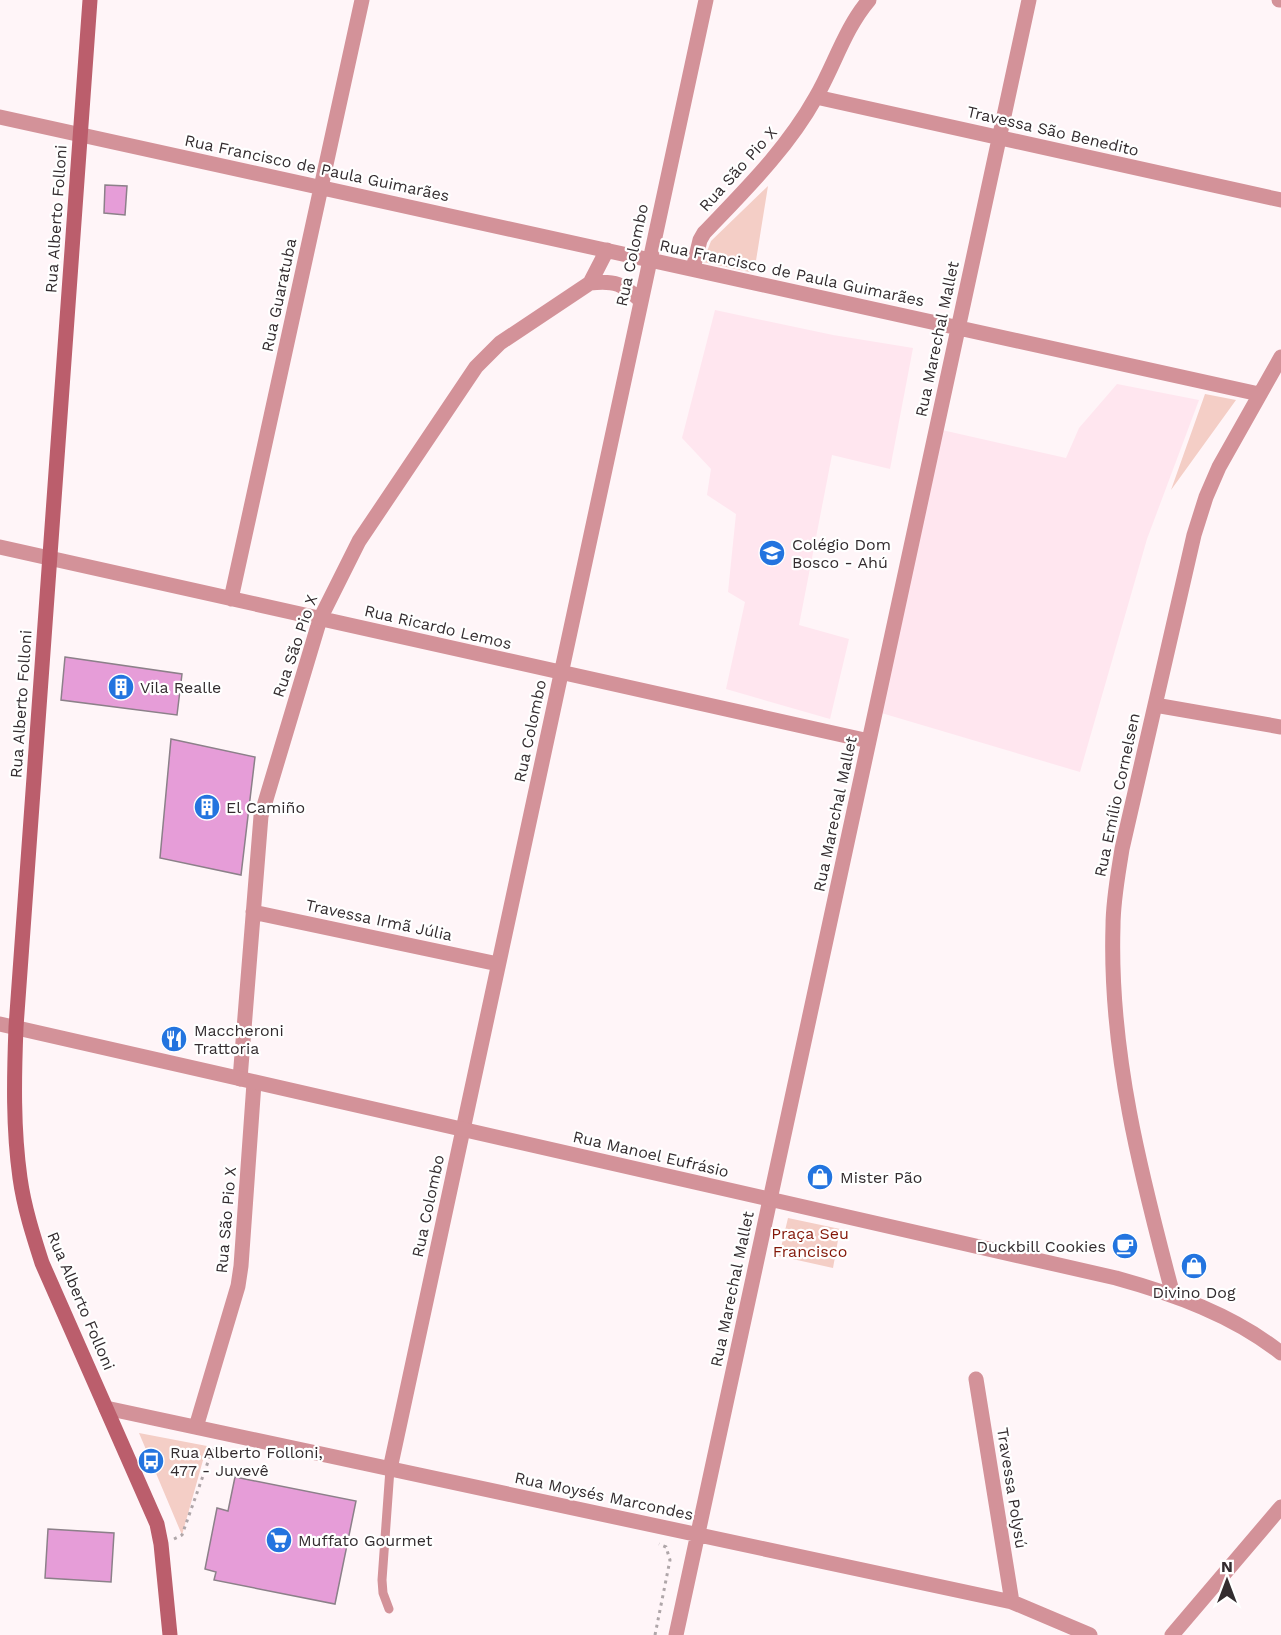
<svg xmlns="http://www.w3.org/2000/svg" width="1281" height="1635" font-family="'Work Sans',sans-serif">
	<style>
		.built { fill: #ffe6ef }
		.green { fill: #f4cec6 }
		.building { fill: #e69dd8; stroke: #8c8089; stroke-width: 1.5 }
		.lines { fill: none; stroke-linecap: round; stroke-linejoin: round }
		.path { stroke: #afa6a9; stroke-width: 3; stroke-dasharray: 3 4.5; stroke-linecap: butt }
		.service { stroke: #d39299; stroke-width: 9 }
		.minor { stroke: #d39299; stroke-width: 15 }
		.tertiary { stroke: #d39299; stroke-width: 15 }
		.secondary { stroke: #bb5e6c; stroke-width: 15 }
		.labels { text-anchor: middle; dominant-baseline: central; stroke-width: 4.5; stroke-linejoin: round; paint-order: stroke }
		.street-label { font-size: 16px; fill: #332c2f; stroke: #fff }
		.poi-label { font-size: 16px; fill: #332c2f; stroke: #fff; text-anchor: start }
		.park-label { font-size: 16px; fill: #831607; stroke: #fff }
	</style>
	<rect width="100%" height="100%" fill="#fff5f8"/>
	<path class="built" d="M715,310L833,335L913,348L890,469L832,455L799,625L849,639L830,719L726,689L745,602L728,592L736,514L707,495L711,469L682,438Z
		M1117,384L1199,400L1147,539L1080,772L878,712L942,430L1066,458L1079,428Z"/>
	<path class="green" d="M768,186L754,273L703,262L711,241Z
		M1205,394L1236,400L1171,490Z
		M788,1218L840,1229L833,1268L779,1256Z
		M139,1433L207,1446L182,1535Z"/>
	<path class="building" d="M105,185L127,186L125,215L104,213Z
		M65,657L182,674L177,715L61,700Z
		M171,739L255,757L241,875L160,858Z
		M235,1477L356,1501L335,1604L214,1580L216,1572L205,1569L217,1508L228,1511Z
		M48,1529L114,1533L111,1582L45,1578Z"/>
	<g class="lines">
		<path class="path" d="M174,1539L182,1535L214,1445
			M655,1635L670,1560L666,1547L659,1544"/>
		<path class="service" d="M389,1609L383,1593L382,1580L390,1469"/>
		<path class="minor" d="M816,97L1281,200
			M0,117L1259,394
			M693,269L700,240L704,233C745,190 787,149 816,97C834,66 845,28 869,0
			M590,283C615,280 623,284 641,301
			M0,547L869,741
			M231,599L362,0
			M1155,705L1281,727
			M253,912L498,964
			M240,1079L261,816L320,619L359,541L476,367L500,343L590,283L607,250
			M1173,1295C1141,1175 1109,1052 1113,926C1113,900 1118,875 1122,849L1194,535L1206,497L1219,467L1281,357
			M976,1379L1012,1602
			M106,1408L1012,1602L1090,1635
			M196,1427L238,1286L241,1266L254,1083
			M390,1469L706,0
			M676,1635L1029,0
			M1172,1635L1281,1507"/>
		<path class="tertiary" d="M1279,0H1281
			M0,1024L1116,1278C1174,1294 1233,1315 1281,1353"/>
		<path class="secondary" d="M90,0L16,1027C14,1078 13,1128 20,1178C24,1207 33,1235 42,1263L157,1524L161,1544L170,1635"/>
	</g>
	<defs>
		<symbol id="school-disc" viewBox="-11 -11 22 22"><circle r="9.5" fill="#2374df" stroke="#fff"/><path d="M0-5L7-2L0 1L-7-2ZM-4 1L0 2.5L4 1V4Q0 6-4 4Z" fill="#fff"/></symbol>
		<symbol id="building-disc" viewBox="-11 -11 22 22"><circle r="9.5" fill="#2374df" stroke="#fff"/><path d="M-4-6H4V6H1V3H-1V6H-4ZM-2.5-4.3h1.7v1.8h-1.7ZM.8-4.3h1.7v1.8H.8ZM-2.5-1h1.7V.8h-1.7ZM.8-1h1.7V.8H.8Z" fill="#fff"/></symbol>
		<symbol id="restaurant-disc" viewBox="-11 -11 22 22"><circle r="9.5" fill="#2374df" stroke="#fff"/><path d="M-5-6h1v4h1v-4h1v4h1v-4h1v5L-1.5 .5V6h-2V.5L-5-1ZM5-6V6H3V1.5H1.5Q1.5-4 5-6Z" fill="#fff"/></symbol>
		<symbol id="shop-disc" viewBox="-11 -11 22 22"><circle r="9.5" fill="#2374df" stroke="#fff"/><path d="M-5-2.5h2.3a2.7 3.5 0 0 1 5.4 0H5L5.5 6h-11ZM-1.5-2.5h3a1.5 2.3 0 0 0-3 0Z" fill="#fff"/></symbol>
		<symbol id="cafe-disc" viewBox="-11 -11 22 22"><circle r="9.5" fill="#2374df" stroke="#fff"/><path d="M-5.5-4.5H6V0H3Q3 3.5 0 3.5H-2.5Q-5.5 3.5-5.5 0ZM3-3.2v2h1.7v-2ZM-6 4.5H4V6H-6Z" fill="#fff"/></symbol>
		<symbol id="bus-disc" viewBox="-11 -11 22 22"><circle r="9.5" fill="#2374df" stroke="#fff"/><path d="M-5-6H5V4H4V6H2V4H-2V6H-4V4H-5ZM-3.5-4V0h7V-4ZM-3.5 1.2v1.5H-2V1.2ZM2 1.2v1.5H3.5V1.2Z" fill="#fff"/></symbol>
		<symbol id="supermarket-disc" viewBox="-11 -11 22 22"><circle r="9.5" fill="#2374df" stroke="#fff"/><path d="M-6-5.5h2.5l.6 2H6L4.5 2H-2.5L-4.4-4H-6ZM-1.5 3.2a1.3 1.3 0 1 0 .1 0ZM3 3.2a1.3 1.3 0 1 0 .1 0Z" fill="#fff"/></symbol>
	</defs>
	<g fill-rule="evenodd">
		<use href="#school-disc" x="757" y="538" width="30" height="30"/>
		<use href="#building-disc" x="106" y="672" width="30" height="30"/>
		<use href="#building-disc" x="192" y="792" width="30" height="30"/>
		<use href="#restaurant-disc" x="159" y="1024" width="30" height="30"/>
		<use href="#shop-disc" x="805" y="1162" width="30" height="30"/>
		<use href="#cafe-disc" x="1110" y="1231" width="30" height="30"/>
		<use href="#shop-disc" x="1179" y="1251" width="30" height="30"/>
		<use href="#bus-disc" x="136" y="1446" width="30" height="30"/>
		<use href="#supermarket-disc" x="264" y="1525" width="30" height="30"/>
	</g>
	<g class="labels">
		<g class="street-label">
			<text transform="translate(1053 131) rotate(13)">Travessa São Benedito</text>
			<text transform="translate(317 168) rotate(12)">Rua Francisco de Paula Guimarães</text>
			<text transform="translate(738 169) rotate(-48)">Rua São Pio X</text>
			<text transform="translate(56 219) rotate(-86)">Rua Alberto Folloni</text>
			<text transform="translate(632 255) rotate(-78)">Rua Colombo</text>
			<text transform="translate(792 273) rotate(12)">Rua Francisco de Paula Guimarães</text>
			<text transform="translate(279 295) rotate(-78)">Rua Guaratuba</text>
			<text transform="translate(937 339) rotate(-78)">Rua Marechal Mallet</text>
			<text transform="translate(438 627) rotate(13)">Rua Ricardo Lemos</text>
			<text transform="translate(295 646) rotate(-71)">Rua São Pio X</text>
			<text transform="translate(21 704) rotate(-86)">Rua Alberto Folloni</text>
			<text transform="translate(530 731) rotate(-78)">Rua Colombo</text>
			<text transform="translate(1117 795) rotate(-78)">Rua Emílio Cornelsen</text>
			<text transform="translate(835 814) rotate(-78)">Rua Marechal Mallet</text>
			<text transform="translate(379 920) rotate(12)">Travessa Irmã Júlia</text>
			<text transform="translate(651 1154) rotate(13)">Rua Manoel Eufrásio</text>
			<text transform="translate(428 1206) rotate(-78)">Rua Colombo</text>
			<text transform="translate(226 1220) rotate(-85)">Rua São Pio X</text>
			<text transform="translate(732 1289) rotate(-78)">Rua Marechal Mallet</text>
			<text transform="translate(81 1301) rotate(67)">Rua Alberto Folloni</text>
			<text transform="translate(1012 1488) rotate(81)">Travessa Polysú</text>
			<text transform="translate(604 1496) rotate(12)">Rua Moysés Marcondes</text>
		</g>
		<g class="poi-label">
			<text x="792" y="544">Colégio Dom<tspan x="792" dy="18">Bosco - Ahú</tspan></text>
			<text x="140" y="687">Vila Realle</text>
			<text x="226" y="807">El Camiño</text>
			<text x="194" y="1030">Maccheroni<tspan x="194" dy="18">Trattoria</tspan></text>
			<text x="840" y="1177">Mister Pão</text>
			<text x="1106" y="1246" text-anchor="end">Duckbill Cookies</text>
			<text x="1194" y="1292" text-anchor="middle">Divino Dog</text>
			<text x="170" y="1452">Rua Alberto Folloni,<tspan x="170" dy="18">477 - Juvevê</tspan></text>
			<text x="298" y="1540">Muffato Gourmet</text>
		</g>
		<g class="park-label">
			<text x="810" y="1233">Praça Seu<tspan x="810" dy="18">Francisco</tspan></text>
		</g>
	</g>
	<g transform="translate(1227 1581)" stroke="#ffffff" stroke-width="4.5" paint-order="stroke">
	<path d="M0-4.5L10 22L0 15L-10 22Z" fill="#332c2f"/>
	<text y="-9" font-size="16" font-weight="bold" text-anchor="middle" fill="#332c2f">N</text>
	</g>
</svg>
